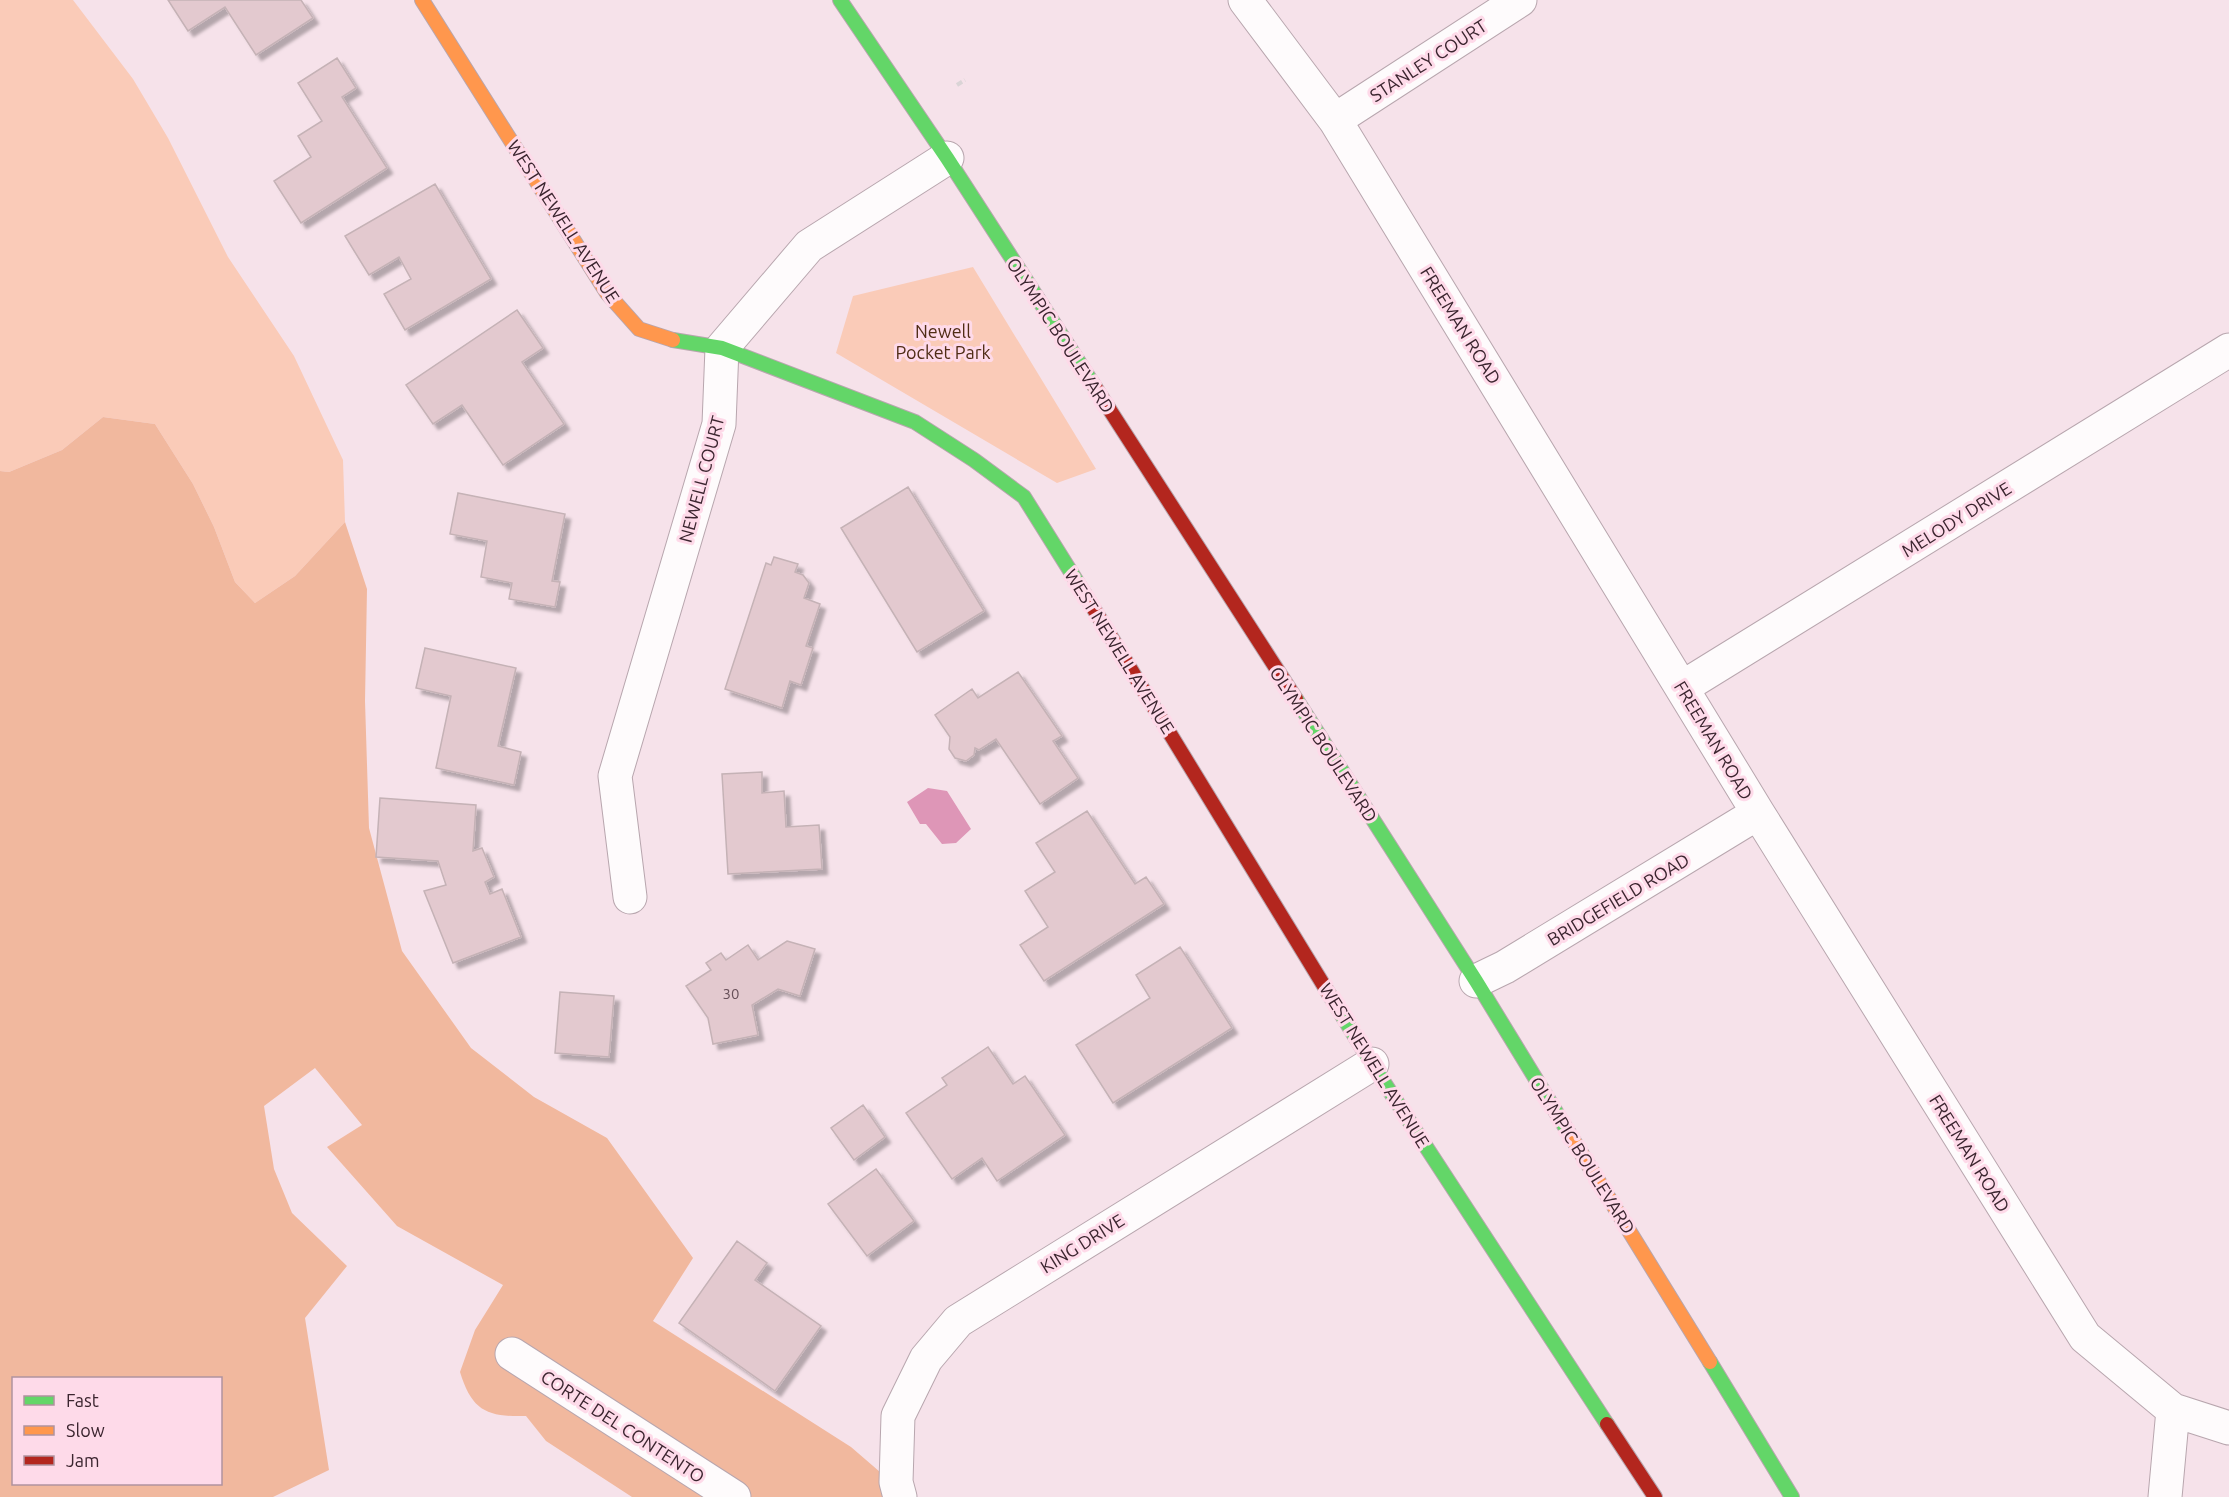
<svg xmlns="http://www.w3.org/2000/svg" width="2229" height="1497" font-family="Ubuntu,sans-serif">
	<style>
		.green { fill: #facbb8 }
		.forest { fill: #f1b89e; fill-rule: evenodd }
		.water { fill: #de96b7 }
		.building { fill: #e3c9cf; stroke: #c5b2b6; stroke-width: 1.5; filter: url(#shadow) }
		.lines { fill: none; stroke-linecap: round; stroke-linejoin: round }
		.street-casing { stroke: #b8a6ae; stroke-width: 35 }
		.fast-casing { stroke: #b8a6ae; stroke-width: 16 }
		.slow-casing { stroke: #b8a6ae; stroke-width: 16 }
		.jam-casing { stroke: #b8a6ae; stroke-width: 16 }
		.path { stroke: #dad4d6; stroke-width: 4; stroke-dasharray: 6 3; stroke-linecap: butt }
		.street { stroke: #fefbfc; stroke-width: 33 }
		.fast { stroke: #63d668; stroke-width: 14 }
		.slow { stroke: #ff974d; stroke-width: 14 }
		.jam { stroke: #b3261e; stroke-width: 14 }
		.labels { text-anchor: middle; dominant-baseline: central; stroke-width: 6; stroke-linejoin: round; paint-order: stroke }
		.number-label { font-size: 15px; fill: #675059 }
		.street-label { font-size: 18px; fill: #3b252f; stroke: #fedae9 }
		.park-label { font-size: 18px; fill: #4f2c15; stroke: #fedae9 }
	</style>
	<defs>
		<filter id="shadow"><feDropShadow dx="5.5" dy="5.5" stdDeviation="1.5" flood-color="#0004"/></filter>
	</defs>
	<rect width="100%" height="100%" fill="#f6e2ea"/>
	<path class="green" d="M0,0H73L133,79L168,138L228,257L294,356L343,460L345,522L295,576L255,603L235,582L214,527L193,484L155,424L103,417L62,450L9,472L0,471Z
		M973,267L1096,469L1057,483L836,353L853,296Z"/>
	<path class="forest" d="M103,417L155,424L193,484L214,527L235,582L255,603L295,576L345,522L367,589L365,701L369,828L402,951L471,1048L534,1097L607,1138L693,1258L653,1321L851,1447L909,1497H632L546,1441L526,1416C487,1417 472,1411 460,1372L475,1330L503,1285L397,1226L327,1147L362,1125L315,1068L264,1106L274,1169L292,1213L347,1266L305,1318L329,1470L273,1497H0V471L9,472L62,450ZM14,1378H220V1484H14Z"/>
	<path class="water" d="M928,788L947,791L971,829L956,843L942,844L926,824H920L907,802Z"/>
	<path class="building" d="M168,0H301L313,18L256,55L225,7L188,31Z
		M337,58L356,88L342,97L387,168L301,223L274,181L311,157L298,136L322,121L298,83Z
		M435,184L491,279L405,330L384,294L411,279L399,257L369,275L345,236Z
		M517,310L543,348L522,362L564,424L503,465L462,405L433,424L406,385Z
		M908,487L984,611L917,652L841,528Z
		M458,493L565,514L552,581L560,582L555,607L509,599L512,583L481,577L487,541L450,534Z
		M774,557L798,564L795,572L803,575L809,583L804,598L820,604L806,646L813,648L801,685L790,681L782,708L725,689L766,563L771,565Z
		M425,648L516,668L498,746L521,752L514,785L436,768L451,696L416,688Z
		M1018,672L1062,736L1053,741L1078,778L1040,804L996,739L979,750L975,748L974,755L966,761L955,758L949,749L950,737L935,715L972,689L978,698Z
		M762,772V793L784,791L786,827L819,825L822,869L728,874L722,774Z
		M380,798L476,805L473,851L482,848L494,877L485,882L490,894L502,889L521,937L453,963L424,891L446,885L438,861L376,857Z
		M1087,811L1135,884L1146,877L1164,904L1044,981L1020,945L1048,927L1025,891L1055,872L1036,843Z
		M787,941L815,949L800,996L778,989L752,1005L758,1035L713,1044L708,1018L686,986L711,970L706,963L721,953L726,960L748,945L758,960Z
		M1180,947L1232,1028L1113,1103L1076,1045L1150,998L1136,975Z
		M560,992L614,996L609,1057L555,1053Z
		M988,1047L1013,1084L1025,1076L1065,1135L997,1181L982,1158L952,1179L906,1113L947,1085L942,1078Z
		M863,1105L885,1137L854,1160L831,1128Z
		M876,1169L914,1221L867,1256L828,1204Z
		M737,1241L767,1263L755,1280L821,1326L775,1391L679,1323Z"/>
	<g class="lines">
		<defs>
			<path id="street" d="M1245,0L1335,120L1758,813L2085,1337L2173,1410L2229,1428
				M1335,120L1520,0
				M1683,687L2229,350
				M630,897L615,776L719,424L722,348L809,246L947,158
				M1476,981L1505,967L1758,813
				M512,1354L734,1497
				M900,1497L896,1482L898,1416L926,1359L958,1321L1372,1064
				M2165,1497L2173,1410"/>
			<path id="fast" d="M840,0L947,158L1095,387
				M673,340L722,348L915,422L974,460L1024,497L1089,601
				M1296,699L1476,981L1570,1135
				M1329,994L1372,1064L1607,1424
				M1710,1362L1792,1497"/>
			<path id="slow" d="M422,0L607,293L639,329L673,340
				M1570,1135L1710,1362"/>
			<path id="jam" d="M1095,387L1296,699
				M1089,601L1329,994
				M1607,1424L1655,1497"/>
		</defs>
		<use href="#street" class="street-casing"/>
		<use href="#fast" class="fast-casing"/>
		<use href="#slow" class="slow-casing"/>
		<use href="#jam" class="jam-casing"/>
		<path class="path" d="M957,85L965,80"/>
		<use href="#street" class="street"/>
		<use href="#fast" class="fast"/>
		<use href="#slow" class="slow"/>
		<use href="#jam" class="jam"/>
	</g>
	<g class="labels">
		<g class="number-label">
			<text x="731" y="993">30</text>
		</g>
		<g class="street-label">
			<text transform="translate(1428 60) rotate(-33)">STANLEY COURT</text>
			<text transform="translate(564 221) rotate(57)">WEST NEWELL AVENUE</text>
			<text transform="translate(1461 325) rotate(58)">FREEMAN ROAD</text>
			<text transform="translate(1061 335) rotate(57)">OLYMPIC BOULEVARD</text>
			<text transform="translate(701 479) rotate(-75)">NEWELL COURT</text>
			<text transform="translate(1956 519) rotate(-32)">MELODY DRIVE</text>
			<text transform="translate(1120 651) rotate(58)">WEST NEWELL AVENUE</text>
			<text transform="translate(1714 740) rotate(59)">FREEMAN ROAD</text>
			<text transform="translate(1324 744) rotate(57)">OLYMPIC BOULEVARD</text>
			<text transform="translate(1618 899) rotate(-31)">BRIDGEFIELD ROAD</text>
			<text transform="translate(1375 1065) rotate(58)">WEST NEWELL AVENUE</text>
			<text transform="translate(1970 1153) rotate(58)">FREEMAN ROAD</text>
			<text transform="translate(1583 1155) rotate(58)">OLYMPIC BOULEVARD</text>
			<text transform="translate(1082 1243) rotate(-32)">KING DRIVE</text>
			<text transform="translate(623 1426) rotate(33)">CORTE DEL CONTENTO</text>
		</g>
		<g class="park-label">
			<text x="943" y="331">Newell<tspan x="943" dy="21">Pocket Park</tspan></text>
		</g>
	</g>
	<rect x="12" y="1377" width="210" height="108" fill="#fedae9" stroke="#b0929f" stroke-width="1.5"/>
	<rect x="24" y="1396" width="30" height="9" fill="#63d668" stroke="#b0929f" stroke-width="1.5"/>
	<text x="66" y="1407" font-size="18" fill="#3b252f">Fast</text>
	<rect x="24" y="1426" width="30" height="9" fill="#ff974d" stroke="#b0929f" stroke-width="1.5"/>
	<text x="66" y="1437" font-size="18" fill="#3b252f">Slow</text>
	<rect x="24" y="1456" width="30" height="9" fill="#b3261e" stroke="#b0929f" stroke-width="1.5"/>
	<text x="66" y="1467" font-size="18" fill="#3b252f">Jam</text>
</svg>
